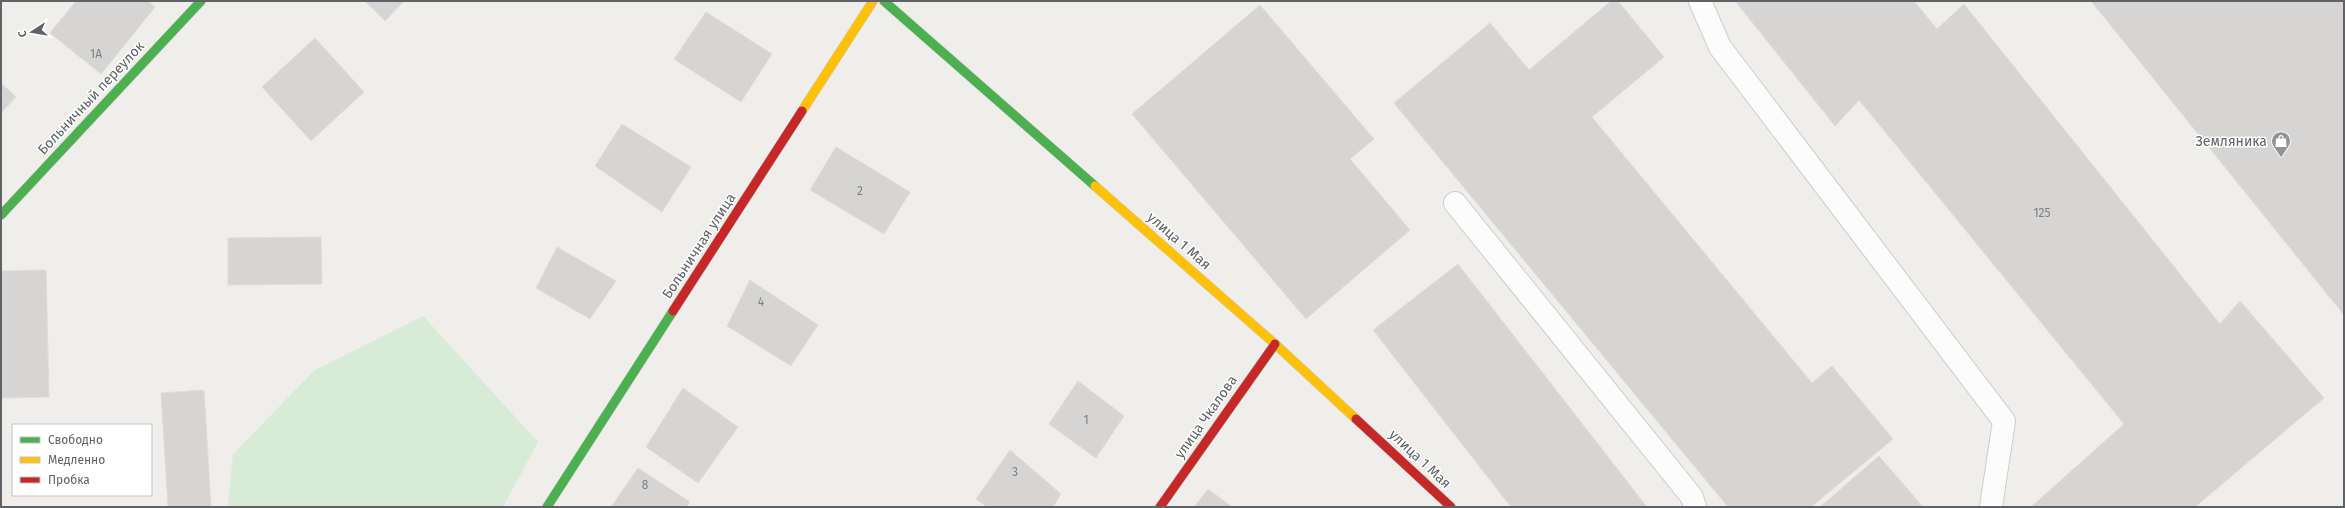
<svg xmlns="http://www.w3.org/2000/svg" width="2345" height="508" font-family="'Fira Sans',sans-serif">
	<style>
		.green { fill: #d8ebd6 }
		.building { fill: #d6d5d3; stroke: #deddd9 }
		.lines { fill: none; stroke-linecap: round; stroke-linejoin: round }
		.lane-casing { stroke: #cbcccc; stroke-width: 24 }
		.fast-casing { stroke: #cacacb; stroke-width: 10 }
		.slow-casing { stroke: #cacacb; stroke-width: 10 }
		.jam-casing { stroke: #cacacb; stroke-width: 10 }
		.lane { stroke: #fdfcfc; stroke-width: 22 }
		.fast { stroke: #4caf50; stroke-width: 9 }
		.slow { stroke: #ffc107; stroke-width: 9 }
		.jam { stroke: #c62828; stroke-width: 9 }
		.labels { text-anchor: middle; dominant-baseline: central; stroke-width: 3; stroke-linejoin: round; paint-order: stroke }
		.number-label { font-size: 12px; fill: #7e8184 }
		.street-label { font-size: 14px; fill: #5f6368; stroke: #fff }
		.poi-label { font-size: 14px; fill: #5f6368; stroke: #fff; text-anchor: end }
	</style>
	<rect width="100%" height="100%" fill="#efeeea"/>
	<path class="green" d="M423,316L538,442L503,507H228L233,454L315,370Z"/>
	<path class="building" d="M76,1H148L155,7L101,74L50,33Z
		M365,1H404L385,21Z
		M1611,1H1618L1664,57L1592,117L1812,383L1832,366L1893,439L1811,507H1728L1394,103L1490,23L1529,70Z
		M1735,1H1914L1937,29L1964,4L2220,324L2240,301L2324,398L2195,507H2031L2124,424L1859,100L1835,126Z
		M2091,1H2344V315Z
		M1260,5L1374,139L1350,159L1410,230L1306,319L1132,114Z
		M706,12L772,54L741,102L674,59Z
		M315,38L364,92L311,141L262,87Z
		M1,83L16,97L1,113Z
		M622,124L691,167L662,212L595,166Z
		M836,147L910,192L884,234L810,190Z
		M321,237L322,284L228,285V238Z
		M557,247L616,281L590,319L536,288Z
		M1458,264L1647,507H1511L1373,330Z
		M46,270L49,397L1,398V271Z
		M750,280L818,325L791,366L727,326Z
		M1078,381L1124,416L1096,458L1049,424Z
		M683,388L738,427L698,483L646,447Z
		M204,390L211,507H168L161,393Z
		M1010,450L1061,494L1053,507H987L976,499Z
		M1879,456L1923,507H1820Z
		M638,468L690,502L686,507H611Z
		M1208,489L1232,507H1194Z"/>
	<g class="lines">
		<defs>
			<path id="lane" d="M1700,1L1720,47L2004,421L1991,507
				M1455,203L1692,497L1695,507"/>
			<path id="fast" d="M884,1L1095,186
				M1,215L201,1
				M547,507L673,311"/>
			<path id="slow" d="M802,111L873,1
				M1095,186L1275,344L1356,419"/>
			<path id="jam" d="M673,311L802,111
				M1356,419L1451,507
				M1160,507L1275,344"/>
		</defs>
		<use href="#lane" class="lane-casing"/>
		<use href="#fast" class="fast-casing"/>
		<use href="#slow" class="slow-casing"/>
		<use href="#jam" class="jam-casing"/>
		<use href="#lane" class="lane"/>
		<use href="#fast" class="fast"/>
		<use href="#slow" class="slow"/>
		<use href="#jam" class="jam"/>
	</g>
	<defs>
		<symbol id="shop-pin" viewBox="-11 -11 22 30"><path d="M0 17L-7.5 6A9.5 9.5 0 1 1 7.5 6Z" fill="#919496" stroke="#fff"/><path d="M-5-2.5h2.3a2.7 3.5 0 0 1 5.4 0H5L5.5 6h-11ZM-1.5-2.5h3a1.5 2.3 0 0 0-3 0Z" fill="#fff"/></symbol>
	</defs>
	<g fill-rule="evenodd">
		<use href="#shop-pin" x="2270" y="130" width="22" height="30"/>
	</g>
	<g class="labels">
		<g class="number-label">
			<text x="96" y="54">1А</text>
			<text x="860" y="191">2</text>
			<text x="2042" y="213">125</text>
			<text x="761" y="302">4</text>
			<text x="1086" y="420">1</text>
			<text x="1015" y="472">3</text>
			<text x="645" y="485">8</text>
		</g>
		<g class="street-label">
			<text transform="translate(91 98) rotate(-47)">Больничный переулок</text>
			<text transform="translate(1179 241) rotate(41)">улица 1 Мая</text>
			<text transform="translate(699 246) rotate(-57)">Больничная улица</text>
			<text transform="translate(1206 417) rotate(-55)">улица Чкалова</text>
			<text transform="translate(1420 459) rotate(43)">улица 1 Мая</text>
		</g>
		<g class="poi-label">
			<text x="2267" y="141">Земляника</text>
		</g>
	</g>
	<rect width="2345" height="508" fill="none" stroke="#5f6368" stroke-width="4"/>
	<rect x="12" y="424" width="140" height="72" fill="#ffffff" stroke="#bfc1c3"/>
	<rect x="20" y="437" width="20" height="6" fill="#4caf50" stroke="#bfc1c3"/>
	<text x="48" y="444" font-size="12" fill="#5f6368">Свободно</text>
	<rect x="20" y="457" width="20" height="6" fill="#ffc107" stroke="#bfc1c3"/>
	<text x="48" y="464" font-size="12" fill="#5f6368">Медленно</text>
	<rect x="20" y="477" width="20" height="6" fill="#c62828" stroke="#bfc1c3"/>
	<text x="48" y="484" font-size="12" fill="#5f6368">Пробка</text>
	<g transform="translate(32 32) rotate(258)" stroke="#ffffff" stroke-width="3" paint-order="stroke">
	<path d="M0-3L7 15L0 10L-7 15Z" fill="#5f6368"/>
	<text y="-6" font-size="11" font-weight="bold" text-anchor="middle" fill="#5f6368">С</text>
	</g>
</svg>
